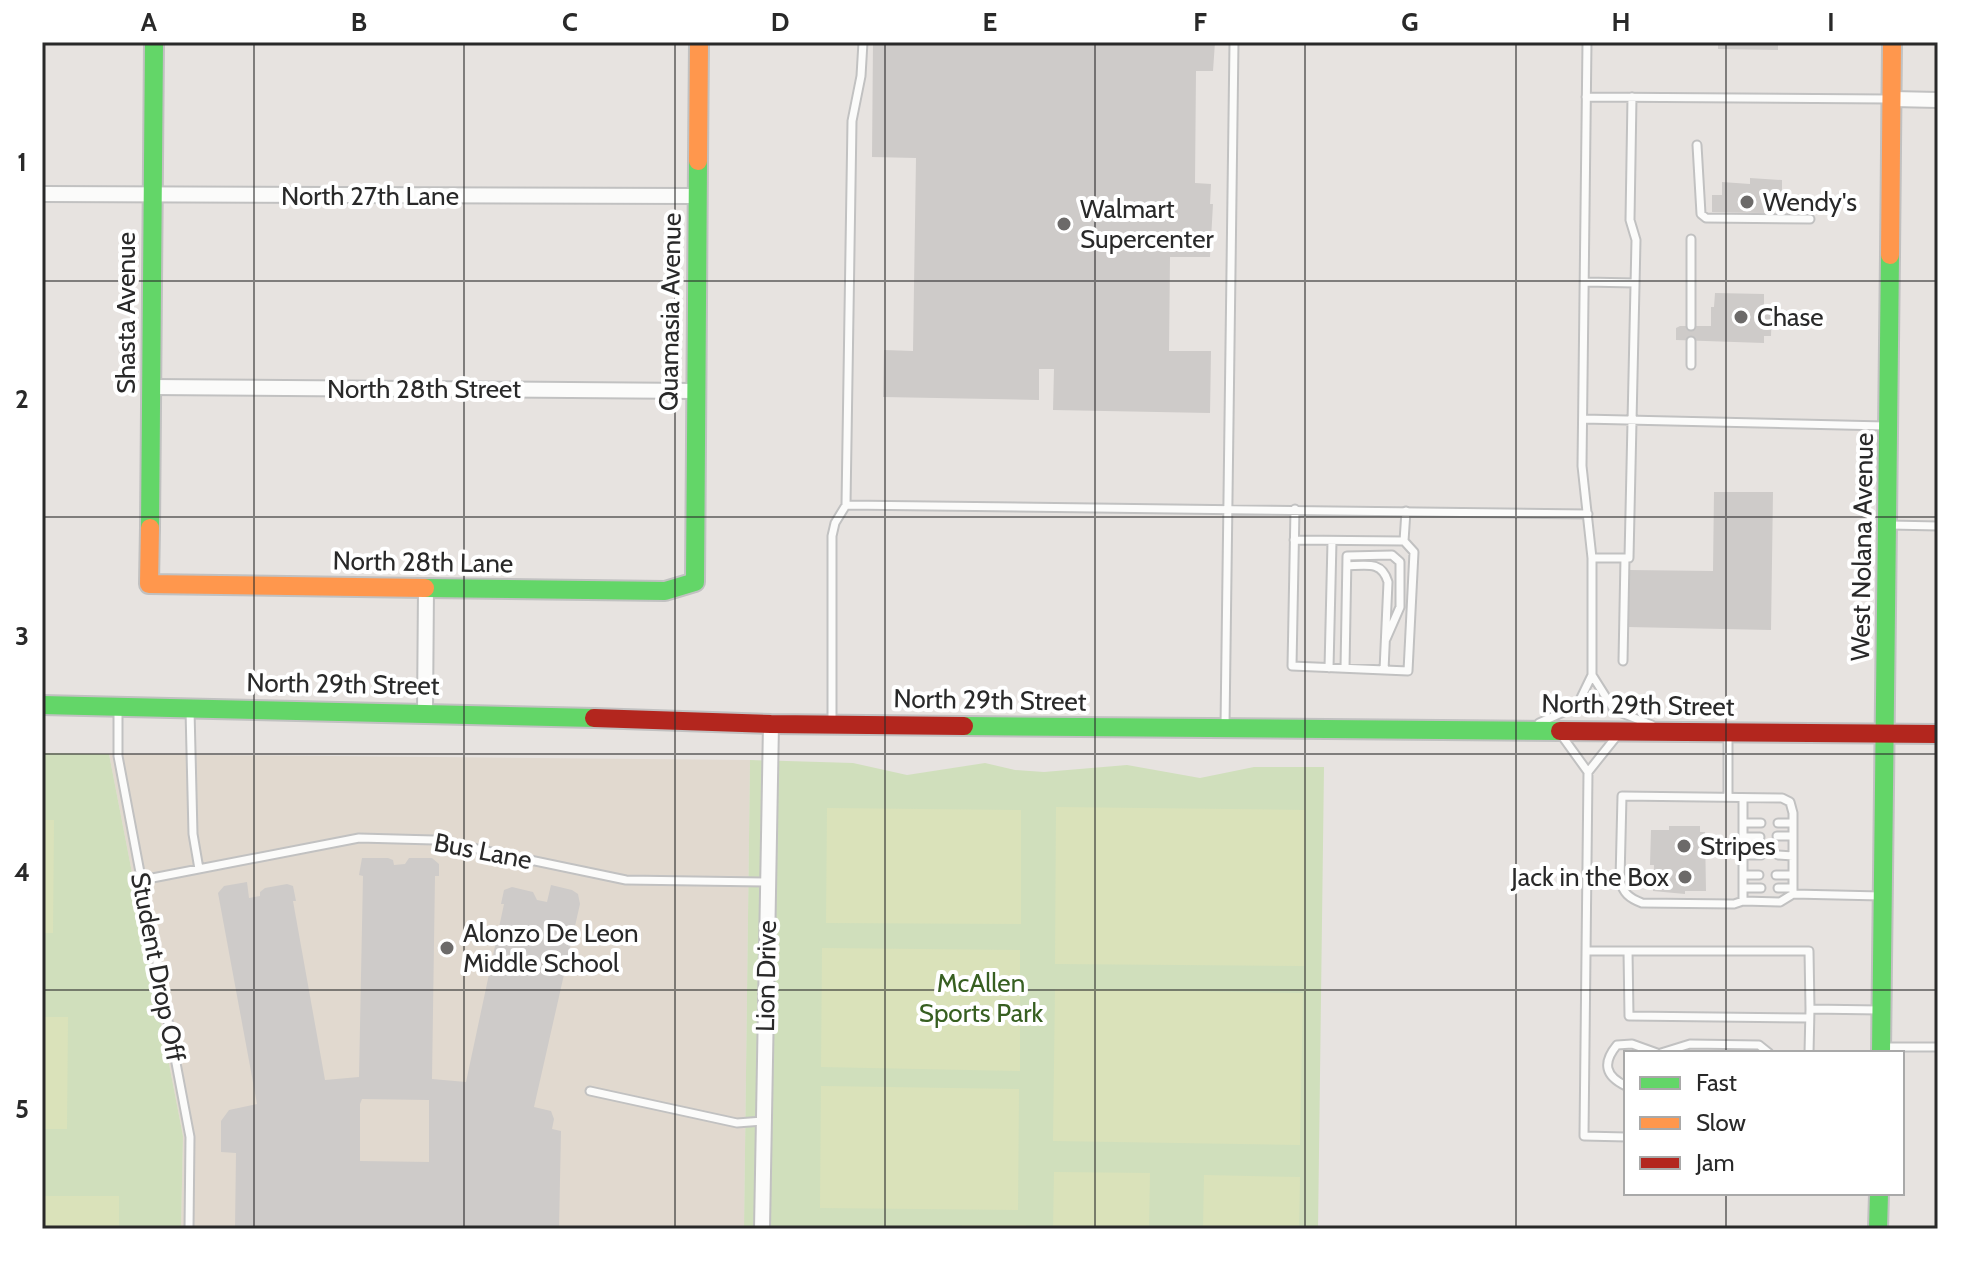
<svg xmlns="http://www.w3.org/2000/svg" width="1980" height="1271" font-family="Cabin,sans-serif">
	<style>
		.education { fill: #e1d9cf }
		.green { fill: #d0dfbc }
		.pitch { fill: #dae2ba }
		.building { fill: #cecbc9; fill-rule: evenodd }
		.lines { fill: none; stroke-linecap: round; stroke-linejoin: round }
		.lane-casing { stroke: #c1c1c1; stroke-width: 11 }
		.street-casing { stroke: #c1c1c1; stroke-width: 18 }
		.fast-casing { stroke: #c1c1c1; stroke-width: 22 }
		.slow-casing { stroke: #c1c1c1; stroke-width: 22 }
		.jam-casing { stroke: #c1c1c1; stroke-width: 22 }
		.lane { stroke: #fbfbfa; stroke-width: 7 }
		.street { stroke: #fbfbfa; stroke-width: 14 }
		.fast { stroke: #63d668; stroke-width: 18 }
		.slow { stroke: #ff974d; stroke-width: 18 }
		.jam { stroke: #b3261e; stroke-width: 18 }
		.grid { fill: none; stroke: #292929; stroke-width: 2; stroke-opacity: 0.55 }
		.poi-dot { fill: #6c6a69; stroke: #fff; stroke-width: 3 }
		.labels { text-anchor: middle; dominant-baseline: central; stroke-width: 8; stroke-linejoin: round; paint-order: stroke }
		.street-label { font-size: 26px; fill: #292929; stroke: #fff }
		.poi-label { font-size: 26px; fill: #292929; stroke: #fff; text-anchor: start }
		.park-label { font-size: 26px; fill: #375f21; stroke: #fff }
		.neatline { fill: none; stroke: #292929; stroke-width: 3 }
		.grid-label { font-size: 26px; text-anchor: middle; font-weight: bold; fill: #292929 }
	</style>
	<rect width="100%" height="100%" fill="#e7e3e0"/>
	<path class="education" d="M109,754L750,760L744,1229H181L183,1136Z"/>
	<path class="green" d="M42,753L109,754L183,1136L181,1229H42Z
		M750,760L853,763L907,775L985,763L1015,770L1044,772L1127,765L1200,778L1254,767H1324L1318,1229H744Z"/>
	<path class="pitch" d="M1056,807L1305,810L1304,966L1055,964Z
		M827,808L1021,810V924L826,923Z
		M42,820H54L53,933H42Z
		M822,948L1020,950V1071L821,1067Z
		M1055,989L1303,993L1300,1145L1053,1141Z
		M42,1017H68L67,1129H42Z
		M821,1086L1019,1089L1018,1210L820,1208Z
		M1054,1172L1150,1173L1149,1229H1053Z
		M1204,1175L1300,1177L1299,1229H1203Z
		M42,1196H119V1229H42Z
		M962,1225H1026V1229H962Z"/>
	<path class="building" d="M873,42H1215L1213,71H1196L1195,183L1211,184L1210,204H1213L1210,257H1170L1169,351H1211L1210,413L1053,410L1054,369H1039V400L883,397L884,350L913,351L916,158L872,157Z
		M1718,42H1778V50L1718,49Z
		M1750,178L1782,180V209L1764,208V213L1712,212V195H1722V182L1750,184Z
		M1715,293L1764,294V307L1772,308L1771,336H1764V343L1676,340V328L1680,326H1711V307H1714Z
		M1714,492H1773L1771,630L1628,627L1629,570L1713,571Z
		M1669,826H1700V832H1705L1706,891H1685V894L1653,891L1654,865H1650L1651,830H1669Z
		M362,858H388L393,860L394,865L405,864L409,858H432L439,864V876H435L432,1079L466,1082L504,904H501L504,890L512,887L533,892L537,900L547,902L551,885L572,890L578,894L580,904L534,1107L551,1111L554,1119L552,1129L561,1131L559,1229H235L236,1153L221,1152V1121L229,1110L257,1104L218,893L224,886L247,882L249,898L260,896V892L265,888L287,884L293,886L296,901H293L325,1080L359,1077L363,876L359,875ZM362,1099L429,1100V1162L360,1161V1104Z"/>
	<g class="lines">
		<defs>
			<path id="lane" d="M1586,97L1888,99
				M1697,145L1701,214L1706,218L1810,219
				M1585,282L1635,283
				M1691,326V239
				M1691,341V365
				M1583,419L1885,426
				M846,505L1588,514
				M1295,509L1292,666L1408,671L1414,552L1404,541L1406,511
				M1890,525L1938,526
				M1294,540L1404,541
				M1592,558H1629L1636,240L1630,220L1632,97
				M1347,566C1367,565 1382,561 1388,582L1384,670
				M1623,661L1625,558
				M1329,668L1332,541
				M1345,668L1347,556L1392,555L1400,562V607L1386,639
				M1592,675L1614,710L1652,725
				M118,710V756L190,1137L189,1229
				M190,710L193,834L199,869
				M832,722V536L835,523L846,505L852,121L861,76L863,42
				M1539,723L1577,706L1592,675V558L1582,466L1587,42
				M1225,726L1234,42
				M1562,736L1588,772L1584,1136L1626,1137
				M1588,772L1616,737
				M1728,797V736
				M1743,823H1761
				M1778,823H1793
				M1777,836H1793
				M1743,837H1760
				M1743,855H1761
				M1778,855L1793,856
				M1743,875H1759
				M1776,875H1793
				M142,880L359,838L434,840L626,880L767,882
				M1743,888H1761
				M1778,888H1793
				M1793,894V813L1790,802L1782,798L1622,796L1620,880C1623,893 1629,898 1642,903L1734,904L1743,901L1780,902L1793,894L1881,896
				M1743,901V798
				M1586,951H1809L1810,1009
				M1628,951L1629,1016L1809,1018
				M1883,1047H1938
				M1661,1053L1690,1044L1759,1045L1769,1053
				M1809,1053L1810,1009L1880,1010
				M1626,1086C1605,1076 1602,1063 1617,1045L1632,1044L1657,1053
				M590,1091L737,1123L763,1121"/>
			<path id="street" d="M1893,99L1938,100
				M42,194L697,196
				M152,387L695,391
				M425,712L426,588
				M762,1229L771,724"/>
			<path id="fast" d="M150,528L154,42
				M425,588L665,591L695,582L698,161
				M42,705L594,718
				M964,726L1560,731
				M1881,1053L1890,255
				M1878,1229L1879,1193"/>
			<path id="slow" d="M698,161L699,42
				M1890,255L1892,42
				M150,528L149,584L425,588"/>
			<path id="jam" d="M594,718L771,724L964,726
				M1560,731L1938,734"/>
		</defs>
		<use href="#lane" class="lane-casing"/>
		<use href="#street" class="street-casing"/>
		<use href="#fast" class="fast-casing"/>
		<use href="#slow" class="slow-casing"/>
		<use href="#jam" class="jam-casing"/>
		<use href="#lane" class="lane"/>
		<use href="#street" class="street"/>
		<use href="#fast" class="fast"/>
		<use href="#slow" class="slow"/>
		<use href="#jam" class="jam"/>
	</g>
	<path class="grid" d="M254,42V1229M464,42V1229M675,42V1229M885,42V1229M1095,42V1229M1305,42V1229M1516,42V1229M1726,42V1053M42,281H1938M42,517H1938M42,754H1938M42,990H1938M1726,1193V1229"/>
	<g class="poi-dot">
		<circle cx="1747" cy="202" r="8"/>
		<circle cx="1064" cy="224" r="8"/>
		<circle cx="1741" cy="317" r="8"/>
		<circle cx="1684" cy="846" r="8"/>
		<circle cx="1685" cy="877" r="8"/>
		<circle cx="447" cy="948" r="8"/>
	</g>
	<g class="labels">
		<g class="street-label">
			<text x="370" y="196">North 27th Lane</text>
			<text transform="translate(670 312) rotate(-89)">Quamasia Avenue</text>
			<text transform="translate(126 313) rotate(-90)">Shasta Avenue</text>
			<text x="424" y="389">North 28th Street</text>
			<text transform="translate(1862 547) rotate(-89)">West Nolana Avenue</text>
			<text transform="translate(423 562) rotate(1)">North 28th Lane</text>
			<text transform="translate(343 684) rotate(1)">North 29th Street</text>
			<text transform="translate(990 700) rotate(1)">North 29th Street</text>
			<text transform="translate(1638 705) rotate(1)">North 29th Street</text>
			<text transform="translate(483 851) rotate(11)">Bus Lane</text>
			<text transform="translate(158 967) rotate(79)">Student Drop Off</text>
			<text transform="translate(766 976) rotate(-89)">Lion Drive</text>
		</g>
		<g class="poi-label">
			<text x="1763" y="202">Wendy's</text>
			<text x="1080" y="209">Walmart<tspan x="1080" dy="30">Supercenter</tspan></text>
			<text x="1757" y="317">Chase</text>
			<text x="1700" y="846">Stripes</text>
			<text x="1669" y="877" text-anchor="end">Jack in the Box</text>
			<text x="463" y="933">Alonzo De Leon<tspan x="463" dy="30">Middle School</tspan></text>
		</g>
		<g class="park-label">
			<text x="981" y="983">McAllen<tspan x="981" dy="30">Sports Park</tspan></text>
		</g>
	</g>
	<rect width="1980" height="1271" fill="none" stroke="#ffffff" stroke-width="88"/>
	<rect x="1624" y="1051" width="280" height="144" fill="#ffffff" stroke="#a9a9a9" stroke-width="2"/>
	<rect x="1640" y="1077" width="40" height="12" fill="#63d668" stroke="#a9a9a9" stroke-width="2"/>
	<text x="1696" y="1091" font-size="24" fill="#292929">Fast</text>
	<rect x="1640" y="1117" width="40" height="12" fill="#ff974d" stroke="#a9a9a9" stroke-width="2"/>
	<text x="1696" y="1131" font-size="24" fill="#292929">Slow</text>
	<rect x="1640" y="1157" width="40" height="12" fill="#b3261e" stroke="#a9a9a9" stroke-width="2"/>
	<text x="1696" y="1171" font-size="24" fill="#292929">Jam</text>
	<rect x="44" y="44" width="1892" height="1183" class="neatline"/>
	<g class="grid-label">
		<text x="149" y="31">A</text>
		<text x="359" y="31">B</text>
		<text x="570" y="31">C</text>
		<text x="780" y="31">D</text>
		<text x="990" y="31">E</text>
		<text x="1200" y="31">F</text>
		<text x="1410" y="31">G</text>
		<text x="1621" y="31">H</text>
		<text x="1831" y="31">I</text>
		<text x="22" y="171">1</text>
		<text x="22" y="408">2</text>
		<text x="22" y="645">3</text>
		<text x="22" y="881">4</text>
		<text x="22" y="1118">5</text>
	</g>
</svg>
